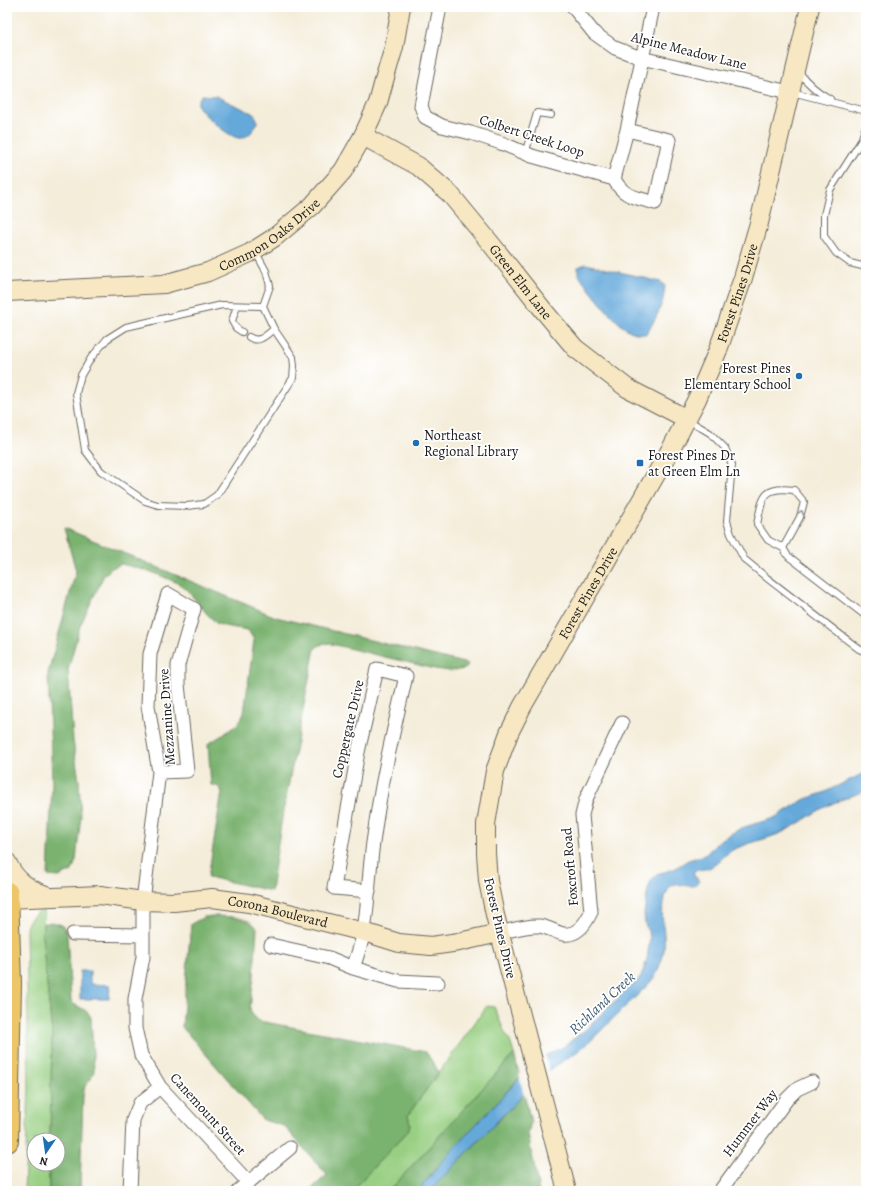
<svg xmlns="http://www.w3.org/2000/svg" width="873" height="1198" font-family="Alegreya,serif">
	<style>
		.green { fill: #98cf82; stroke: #5a764f }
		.forest { fill: #7ab270; stroke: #4b6746 }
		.water { fill: #65a9da; stroke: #40627b }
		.pier { fill: #f4edda }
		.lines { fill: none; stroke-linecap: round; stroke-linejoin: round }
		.lane-casing { stroke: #68655e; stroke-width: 8 }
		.street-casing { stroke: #68655e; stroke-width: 15 }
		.secondary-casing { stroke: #68655e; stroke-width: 20 }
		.highway-casing { stroke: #68655e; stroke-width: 24 }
		.lane { stroke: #fff; stroke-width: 6 }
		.street { stroke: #fff; stroke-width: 13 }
		.secondary { stroke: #f7e8c3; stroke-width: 18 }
		.highway { stroke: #ecc669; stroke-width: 22 }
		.oneway { stroke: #999 }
		.poi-dot { fill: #1f6fb2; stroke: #fff; stroke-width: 1.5 }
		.labels { text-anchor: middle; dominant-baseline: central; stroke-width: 3.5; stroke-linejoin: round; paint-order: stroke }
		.street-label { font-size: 14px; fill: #1c1c1c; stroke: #fff }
		.poi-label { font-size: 14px; fill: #1c1c1c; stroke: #fff; text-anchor: start }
		.water-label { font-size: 15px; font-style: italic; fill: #3d5b71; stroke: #fff }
	</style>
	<rect width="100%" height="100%" fill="#fff"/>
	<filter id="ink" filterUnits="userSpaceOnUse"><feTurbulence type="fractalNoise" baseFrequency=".025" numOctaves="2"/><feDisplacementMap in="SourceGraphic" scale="8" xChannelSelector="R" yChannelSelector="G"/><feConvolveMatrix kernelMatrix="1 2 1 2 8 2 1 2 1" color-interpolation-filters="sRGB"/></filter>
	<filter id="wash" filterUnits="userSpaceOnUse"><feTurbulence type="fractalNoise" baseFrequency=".012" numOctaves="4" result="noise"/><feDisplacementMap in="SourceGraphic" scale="16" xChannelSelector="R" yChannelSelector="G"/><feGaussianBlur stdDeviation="0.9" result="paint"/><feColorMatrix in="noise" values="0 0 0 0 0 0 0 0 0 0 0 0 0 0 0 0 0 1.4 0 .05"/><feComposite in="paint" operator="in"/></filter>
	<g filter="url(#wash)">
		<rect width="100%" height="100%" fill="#f4edda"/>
		<path class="green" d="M42,909L44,914L42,936L52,1033L50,1140H34V1164H49V1191H24L29,1089L26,928C28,919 35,914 42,909Z
			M487,1006L494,1007L505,1033L510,1041L514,1054L389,1191H351L408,1131L410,1124L408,1115Z"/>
		<path class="forest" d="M64,528L276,617L468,664L465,669L450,671L435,669L331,644L324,643L315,648L281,824L271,891L208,877L222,792C219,786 217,786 211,785L208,744C221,735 239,728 244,713L254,640L248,630L224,626L216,623L208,615L187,590L178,583L149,571L121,564L112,568L104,575L80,626L68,670L73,740L79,781L81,817L76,860L72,871L59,877L48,876L52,782L48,673L76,571Z
			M217,916C230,917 248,916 257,928L254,976L250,1009L252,1014L259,1021L426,1052L439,1072L408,1115L410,1124L408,1131L351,1191H309L327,1175L284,1126L263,1120L182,1027L191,924L204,917Z
			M52,922L62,925L67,933L71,1001C77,1009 87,1007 91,1018L94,1071L91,1079L85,1086L83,1096L80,1191H49V1164H58V1140H50L52,1033L42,936L43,924Z
			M514,1054L520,1077L438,1166L418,1191H389Z
			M524,1093L531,1122L528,1134L539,1191H430C461,1158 494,1127 524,1093Z"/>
		<path class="water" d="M202,95L216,96L252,113C253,114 255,115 256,117C261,126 246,140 238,138C226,135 202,114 197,104L199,99Z
			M586,264L661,282L665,286C664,304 656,319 646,334C639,334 634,333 628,330C614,322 588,288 578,274V267Z
			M866,772V791C851,796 837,801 823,808C809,816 796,826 781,833C767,839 751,842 737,848C719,855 720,870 695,870L693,874L699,881C691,894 675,876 668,890C655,916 670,936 662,959C660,963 659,969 657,973C650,985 634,998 624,1008C610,1021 597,1036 582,1048C568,1059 553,1066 540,1077L430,1191H418L438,1166L465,1136L538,1059L563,1047L585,1030L604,1011L641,977L647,959L650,937L645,924L644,913L648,889L651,881L657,874L674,869L688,860L705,855L719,841L741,828L774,818L805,799L823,793Z
			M80,971H90V984L110,985L109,999H80Z"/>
		<path class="pier" d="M545,1054L549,1072L524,1096L519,1075L537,1058Z"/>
	</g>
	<g filter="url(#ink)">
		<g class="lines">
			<defs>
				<path id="lane" d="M798,71C807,83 817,92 830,99
					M792,92L866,111
					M866,126L861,141L830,190L824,215V236L836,253L850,263L866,267
					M525,154L537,113L551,115
					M255,251L266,271L270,286L263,306L222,305L126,327L107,339L91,358L81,375L76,393L85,450L101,471L145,501L158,505L187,506L204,504L217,495L293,378L294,366L293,357L274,329L263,306
					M237,306L232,321L236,328L242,332
					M249,337C259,344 266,335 274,329
					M688,420L710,433L725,448L732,465L727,521L731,534L744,559L767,578L859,649L866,652
					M783,548L800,517L804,502L794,490C763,486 763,496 757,524L768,540L783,548L788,556L866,616"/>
				<path id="street" d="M440,7L421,106L425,117L442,126L471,133L501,143L532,156L614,179L627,130L653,7
					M573,7L594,33L615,48L641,58L789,92
					M614,179C624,198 636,197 655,203L669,140L627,130
					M159,772L187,771L178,684V665L194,609L168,594L150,654L148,706L159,772L143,901V957L135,999V1028L141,1055L160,1087L248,1182
					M499,933C513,930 526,925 539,926C548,927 555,932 563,934C577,936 586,923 591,912L582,815L586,799L622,723
					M73,934L143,935
					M271,945L329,958L353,968L398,981L438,983
					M353,968C357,956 362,943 364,930C369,899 369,867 374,836C381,782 394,729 406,676L377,669L358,752L334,888L369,891
					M130,1191L133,1120L140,1103L160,1087
					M238,1191L290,1148
					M720,1191L787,1099L797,1089L812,1082"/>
				<g id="secondary">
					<path id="s1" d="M363,136L418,166L450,194L492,245L544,311L575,348L627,388L687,419"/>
					<path id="s2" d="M7,292L164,284L208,272L250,253L275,237L312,206L343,171L363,136L378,103L384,81L394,47L401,7"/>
					<path d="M7,862C15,880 28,889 46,895"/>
					<path id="s3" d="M7,899L100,895L143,901L174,902L212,898L249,903L364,932L399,943L431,946L459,942L499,933"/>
					<path id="s4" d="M567,1191L495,915L488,881L486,853V824L495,771L509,733L522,707L673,445L697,399L718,350L743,278L759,223L810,7"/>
				</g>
				<path id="highway" d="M7,893L10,983L7,1141"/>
			</defs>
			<use href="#lane" class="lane-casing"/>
			<use href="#street" class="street-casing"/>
			<use href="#secondary" class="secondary-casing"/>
			<use href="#highway" class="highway-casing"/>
			<use href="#lane" class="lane"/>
			<use href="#street" class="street"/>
			<use href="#secondary" class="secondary"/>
			<use href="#highway" class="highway"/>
		</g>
		<defs><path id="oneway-chevron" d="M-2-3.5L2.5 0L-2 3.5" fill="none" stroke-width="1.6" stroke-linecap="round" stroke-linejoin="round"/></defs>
		<use class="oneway" href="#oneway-chevron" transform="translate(801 513) rotate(-72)"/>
	</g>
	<g class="poi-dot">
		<circle cx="799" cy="376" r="4"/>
		<circle cx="416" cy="443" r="4"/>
		<rect x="636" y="459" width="8" height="8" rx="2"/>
	</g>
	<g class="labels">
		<g class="street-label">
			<text transform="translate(689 51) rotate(14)">Alpine Meadow Lane</text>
			<text transform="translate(532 136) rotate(18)">Colbert Creek Loop</text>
			<text stroke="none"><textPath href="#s2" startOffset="275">Common Oaks Drive</textPath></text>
			<text stroke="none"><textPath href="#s1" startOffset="218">Green Elm Lane</textPath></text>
			<text stroke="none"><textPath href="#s4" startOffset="968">Forest Pines Drive</textPath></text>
			<text stroke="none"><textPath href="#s4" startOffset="632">Forest Pines Drive</textPath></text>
			<text transform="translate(167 717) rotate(-94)">Mezzanine Drive</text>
			<text transform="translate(348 729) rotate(-77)">Coppergate Drive</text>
			<text transform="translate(570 867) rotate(-95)">Foxcroft Road</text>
			<text stroke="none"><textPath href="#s3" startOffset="273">Corona Boulevard</textPath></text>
			<text transform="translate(500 928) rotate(77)">Forest Pines Drive</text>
			<text transform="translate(208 1114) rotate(48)">Canemount Street</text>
			<text transform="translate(750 1123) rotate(-53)">Hummer Way</text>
		</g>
		<g class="poi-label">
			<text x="791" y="368" text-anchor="end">Forest Pines<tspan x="791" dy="16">Elementary School</tspan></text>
			<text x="424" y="435">Northeast<tspan x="424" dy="16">Regional Library</tspan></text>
			<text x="648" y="455">Forest Pines Dr<tspan x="648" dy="16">at Green Elm Ln</tspan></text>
		</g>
		<g class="water-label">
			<text transform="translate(602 1003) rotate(-43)">Richland Creek</text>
		</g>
	</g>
	<rect width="873" height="1198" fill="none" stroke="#fff" stroke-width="24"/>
	<g transform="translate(46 1152) rotate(193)"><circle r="19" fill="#ffffff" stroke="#a4a4a4"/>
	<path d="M0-3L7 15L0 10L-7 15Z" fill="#1f6fb2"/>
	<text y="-6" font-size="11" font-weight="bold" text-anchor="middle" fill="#1c1c1c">N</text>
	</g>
</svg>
